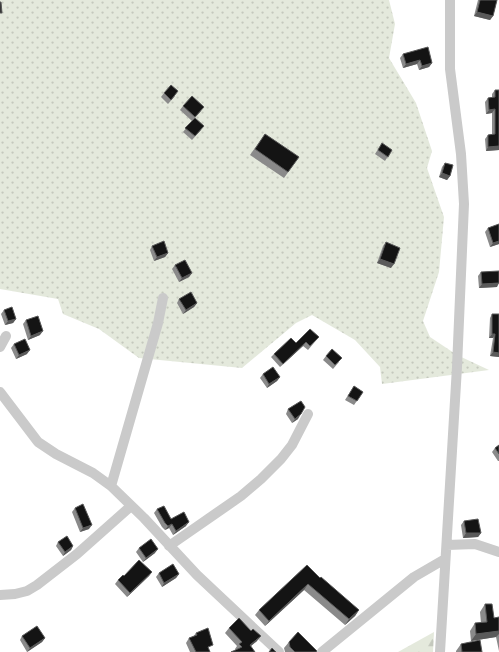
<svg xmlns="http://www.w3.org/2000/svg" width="499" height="652" font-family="'Nunito Sans',sans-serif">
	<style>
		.grass { fill: url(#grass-dots) }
		.forest { fill: url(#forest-firs) }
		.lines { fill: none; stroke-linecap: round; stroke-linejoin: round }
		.minor { stroke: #cacaca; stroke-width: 10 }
		.wall { fill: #8a8a8a }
		.shaded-wall { fill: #5a5a5a }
		.building { fill: #141414; stroke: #5a5a5a }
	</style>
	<defs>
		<pattern id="grass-dots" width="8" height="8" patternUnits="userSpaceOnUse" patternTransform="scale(1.25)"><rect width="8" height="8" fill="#e4e9dc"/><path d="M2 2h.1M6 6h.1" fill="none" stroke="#c4c8bd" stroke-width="1.8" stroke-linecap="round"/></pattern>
		<pattern id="forest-firs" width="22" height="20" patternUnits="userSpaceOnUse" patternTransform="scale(1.25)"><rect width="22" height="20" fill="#e4e9dc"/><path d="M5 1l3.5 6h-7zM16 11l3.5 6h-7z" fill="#c4c8bd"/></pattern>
	</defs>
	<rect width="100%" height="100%" fill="#fff"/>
	<path class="grass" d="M0,0H389L395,24L389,58L416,103L432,151L427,168L444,217L439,272L423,321L430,337L457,355L489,370L382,384L380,367L355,340L312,315L296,323L242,368L139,358L99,329L63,314L58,299L0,289Z"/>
	<path class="forest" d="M434,632L433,652H398Z"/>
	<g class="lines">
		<path class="minor" d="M0,347L6,336
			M0,392L38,442L56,454L93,473L111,486L144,518L197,575L279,652
			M111,486L158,323L163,298
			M447,545L475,544L499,552
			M169,546L241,496L261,479L281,459L292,445L308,414
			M0,595L15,594L27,591L37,585L77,554L131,506
			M322,652L414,577L445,559
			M440,652L457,367L464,204L461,154L450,69V0"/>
	</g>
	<path class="wall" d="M478,0H497L493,16L490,20L474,16Z
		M403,54L432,63L429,67L419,70L417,64L403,68L400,58Z
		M495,90L499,150L486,151L485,139L488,135L492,134V113L486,114L485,102L488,98L492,97V94Z
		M164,93L175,96L168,104L161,97Z
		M183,106L201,111L195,118L201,130L192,140L183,132L192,121L180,110Z
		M265,134L299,157L284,178L250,155Z
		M382,143L392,150L385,161L375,154Z
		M445,163L450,176L447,180L439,177L442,167Z
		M499,224V244L490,247L485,232L488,228Z
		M386,242L391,268L377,263L383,246Z
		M152,246L168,253L165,257L154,261L150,250Z
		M175,265L192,273L189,277L179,282L172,269Z
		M481,272L497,287L479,288L478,276Z
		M179,299L197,303L194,307L183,314L177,303Z
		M4,310L16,319L13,323L5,325L1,314Z
		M492,314H499V357L490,356L493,338H489L490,318Z
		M26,320L40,335L28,340L23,324Z
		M319,337L308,350L303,346L280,367L271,357L274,354L296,343Z
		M14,344L27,354L16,359L11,348Z
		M326,356L339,362L333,369L323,360Z
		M263,374L280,377L277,381L267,388L260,378Z
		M354,386L363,392L354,405L345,400Z
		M288,409L298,419L292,423L286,414Z
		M499,445V461H498L492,452L495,448Z
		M75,508L89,529L80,532L72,512Z
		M157,509L171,519L186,526L173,535L169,528L165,530L162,527L154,513Z
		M464,521L481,533L478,537L463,538L461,525Z
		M58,542L73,546L71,550L63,556L56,546Z
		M139,548L155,553L143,562L136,552Z
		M152,572L149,576L127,597L115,584L118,580L124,576Z
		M159,573L179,574L176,578L162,587L156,577Z
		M320,578L359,610L355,616L345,625L304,590L265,626L255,615L259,610Z
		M485,604L494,618L499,617V651L496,637L471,641L470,631L475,623H481L480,612Z
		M229,628L257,641L251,646L236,650L235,649L237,646L225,633Z
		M196,633L209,650L210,652H190L186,643L189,638L193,637Z
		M22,636L45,638L42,642L27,652L20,640Z
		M289,642L316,652H285L284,648Z
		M461,644L482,652H456V651Z"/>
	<path class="shaded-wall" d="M477,12L493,16L490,20L474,16Z
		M420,60L417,64L403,68L406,64Z
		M432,63L429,67L419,70L422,66Z
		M495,109L492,113L486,114L489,110Z
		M499,146V150L486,151L488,147Z
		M442,173L450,176L447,180L439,177Z
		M499,241V244L490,247L493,243Z
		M168,253L165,257L154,261L157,257Z
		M380,259L394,264L391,268L377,263Z
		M192,273L189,277L179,282L182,278Z
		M499,283L497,287L479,288L482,284Z
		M197,303L194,307L183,314L186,310Z
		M16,319L13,323L5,325L8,321Z
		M43,331L40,335L28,340L31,336Z
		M492,334H495L493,338H489Z
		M306,342L303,346L280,367L283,364Z
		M30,350L27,354L16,359L19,355Z
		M493,352L499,353V357L490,356Z
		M280,377L277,381L267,388L269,384Z
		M301,414L298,419L292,423L295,419Z
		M189,522L186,526L173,535L176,531Z
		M172,524L169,528L165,530L168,526Z
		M92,525L89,529L80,532L83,528Z
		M466,533H481L478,537L463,538Z
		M73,546L71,550L63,556L65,552Z
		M158,549L155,553L143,562L146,558Z
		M152,572L149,576L127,597L130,593Z
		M179,574L176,578L162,587L164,583Z
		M308,584L304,590L265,626L269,621Z
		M359,610L355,616L345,625L349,619Z
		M499,631V634L496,637L471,641L476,634Z
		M261,636L257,641L246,650L250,645Z
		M45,638L42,642L27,652L30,648Z"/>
	<path class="building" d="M480,0H497L493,16L477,12Z
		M0,2H1L2,13H0Z
		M428,47L432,63L422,66L420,60L406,64L403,54Z
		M171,85L178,91L171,100L164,93Z
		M495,90H499V146L488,147V135L495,134V109L489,110L488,98L495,97Z
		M192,96L204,107L195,117L183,106Z
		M195,118L204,126L195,136L185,128Z
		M265,134L299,157L288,172L255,149Z
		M382,143L392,150L388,157L378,150Z
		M445,163L453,165L450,176L442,173Z
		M499,224V241L493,243L488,228Z
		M164,241L168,253L157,257L152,246Z
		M386,242L400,248L394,264L380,259Z
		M185,260L192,273L182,278L175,265Z
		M499,271V283L482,284L481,272Z
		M191,292L197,303L186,310L179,299Z
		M12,307L16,319L8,321L4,310Z
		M492,314H499V353L493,352L495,334H492Z
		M38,316L43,331L31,336L26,320Z
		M310,329L319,337L310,346L306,342L283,364L274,354L291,338L296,343Z
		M25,339L30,350L19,355L14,344Z
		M332,349L342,358L335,365L326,356Z
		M273,367L280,377L269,384L263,374Z
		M354,386L363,392L357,401L348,396Z
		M301,401L305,407L301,414L295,419L288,409Z
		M499,445V454L495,448Z
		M83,504L92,525L83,528L75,508Z
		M164,506L171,519L184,512L189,522L176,531L172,524L168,526L165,523L157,509Z
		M478,519L481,533H466L464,521Z
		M67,536L73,546L65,552L58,542Z
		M151,539L158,549L146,558L139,548Z
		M139,560L152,572L130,593L118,580L123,575L124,576Z
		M173,564L179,574L164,583L159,573Z
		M307,565L320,578L321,577L359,610L349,619L308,584L269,621L259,610Z
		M485,604H492L494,618L499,617V631L476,634L475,623L487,622Z
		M239,618L251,631L253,629L261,636L250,645L255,652H231L242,647L239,644L242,642L229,628Z
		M37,626L45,638L30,648L22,636Z
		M208,628L213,645L208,647L210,652H196L189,638L197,635L196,633Z
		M298,632L317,651L316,652H295L290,647L289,642Z
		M480,640L482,652H462L461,644Z
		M272,648L276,652H269Z"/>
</svg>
